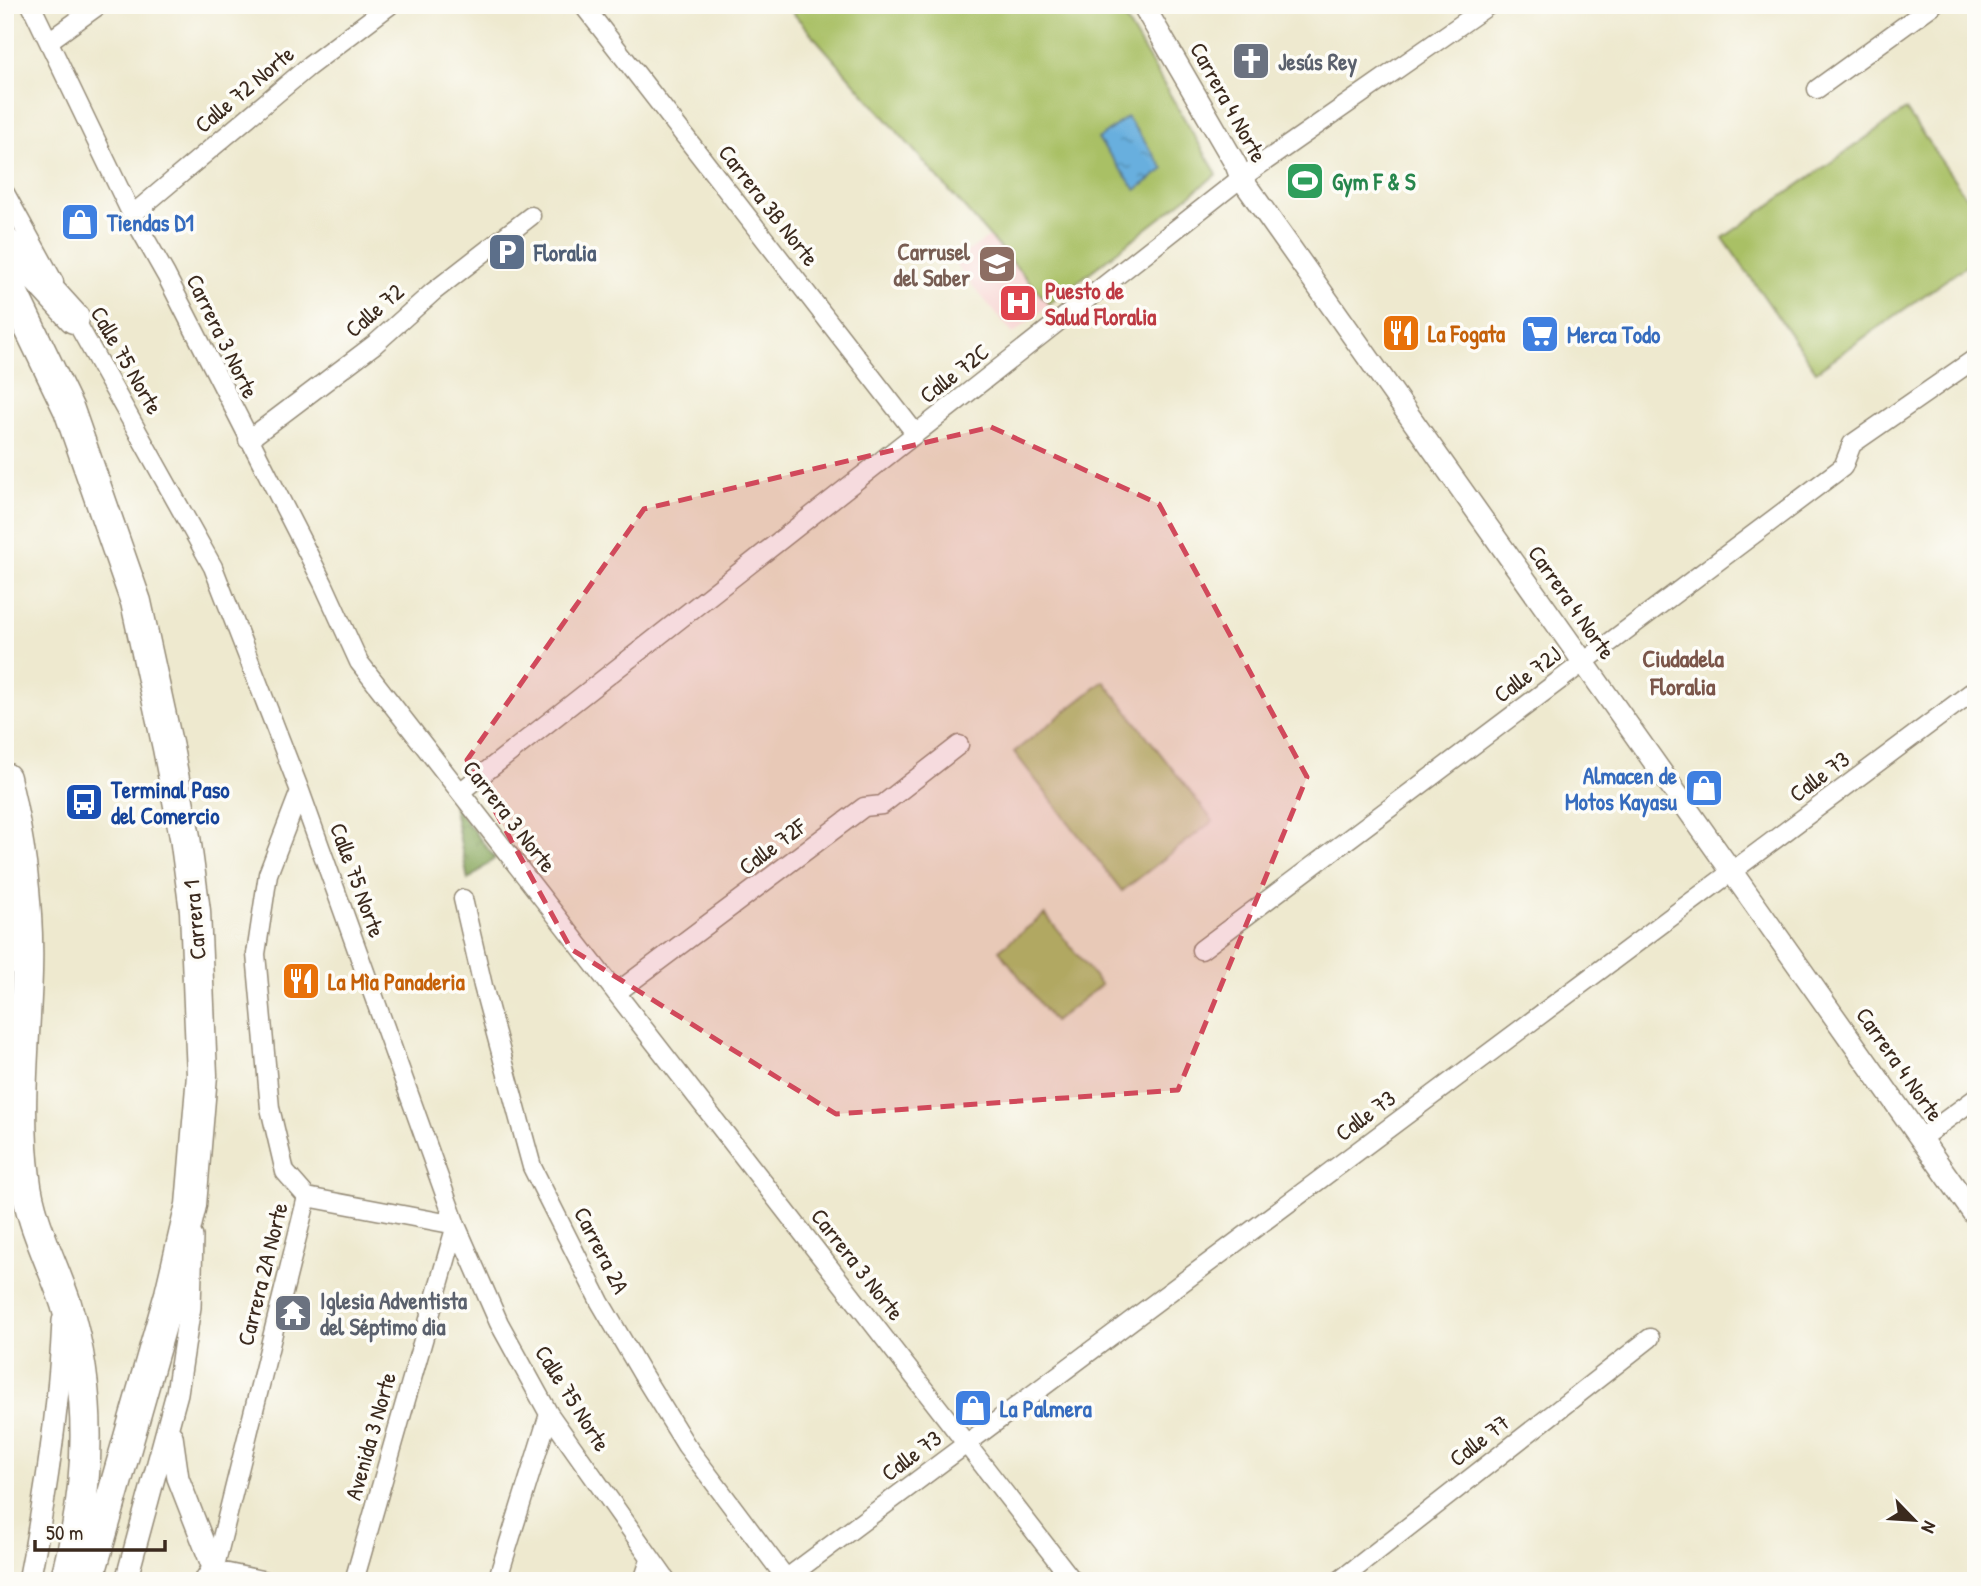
<svg xmlns="http://www.w3.org/2000/svg" width="1981" height="1586" font-family="'Patrick Hand',sans-serif">
	<style>
		.built { fill: #f7d0cf }
		.forest { fill: url(#forest-crowns); stroke: #60683c; stroke-width: 2 }
		.green { fill: #a9c065; stroke: #727542; stroke-width: 2 }
		.water { fill: url(#water-ripples); stroke: #516c7e; stroke-width: 2 }
		.lines { fill: none; stroke-linecap: round; stroke-linejoin: round }
		.minor-casing { stroke: #948a76; stroke-width: 21 }
		.tertiary-casing { stroke: #948a76; stroke-width: 24 }
		.secondary-casing { stroke: #948a76; stroke-width: 28 }
		.trunk-casing { stroke: #948a76; stroke-width: 33 }
		.minor { stroke: #fff; stroke-width: 18 }
		.tertiary { stroke: #fff; stroke-width: 21 }
		.secondary { stroke: #fff; stroke-width: 24 }
		.trunk { stroke: #fff; stroke-width: 30 }
		.marked { fill: #d1495b; fill-opacity: 0.2; stroke: #d1495b; stroke-width: 5; stroke-dasharray: 14 9; stroke-linejoin: round }
		.labels { text-anchor: middle; dominant-baseline: central; stroke-width: 7; stroke-linejoin: round; paint-order: stroke }
		.worship-label { font-size: 23px; font-weight: bold; fill: #5b616d; stroke: #fdfcf7; text-anchor: start }
		.street-label { font-size: 23px; fill: #3b2a1e; stroke: #fdfcf7 }
		.leisure-label { font-size: 23px; font-weight: bold; fill: #27864d; stroke: #fdfcf7; text-anchor: start }
		.shop-label { font-size: 23px; font-weight: bold; fill: #366cbe; stroke: #fdfcf7; text-anchor: start }
		.education-label { font-size: 23px; font-weight: bold; fill: #785e54; stroke: #fdfcf7; text-anchor: end }
		.service-label { font-size: 23px; font-weight: bold; fill: #4e5e75; stroke: #fdfcf7; text-anchor: start }
		.health-label { font-size: 23px; font-weight: bold; fill: #be3a42; stroke: #fdfcf7; text-anchor: start }
		.food-label { font-size: 23px; font-weight: bold; fill: #c56008; stroke: #fdfcf7; text-anchor: start }
		.transit-label { font-size: 23px; font-weight: bold; fill: #164399; stroke: #fdfcf7; text-anchor: start }
		.neighbourhood-label { font-size: 24px; font-weight: bold; fill: #7b564a; stroke: #fdfcf7 }
	</style>
	<defs>
		<pattern id="forest-crowns" width="20" height="18" patternUnits="userSpaceOnUse" patternTransform="scale(1.75)"><rect width="20" height="18" fill="#86a65a"/><path d="M2 6a3 3 0 1 1 6 0M12 15a3 3 0 1 1 6 0" fill="none" stroke="#6f874a"/></pattern>
		<pattern id="water-ripples" width="26" height="14" patternUnits="userSpaceOnUse" patternTransform="scale(1.75)"><rect width="26" height="14" fill="#67afde"/><path d="M2 4q2-2 4 0t4 0M15 11q2-2 4 0t4 0" fill="none" stroke="#568fb3"/></pattern>
	</defs>
	<rect width="100%" height="100%" fill="#fdfcf7"/>
	<filter id="ink" filterUnits="userSpaceOnUse"><feTurbulence type="fractalNoise" baseFrequency=".0143" numOctaves="2"/><feDisplacementMap in="SourceGraphic" scale="14" xChannelSelector="R" yChannelSelector="G"/><feConvolveMatrix kernelMatrix="1 2 1 2 8 2 1 2 1" color-interpolation-filters="sRGB"/></filter>
	<filter id="wash" filterUnits="userSpaceOnUse"><feTurbulence type="fractalNoise" baseFrequency=".00686" numOctaves="4" result="noise"/><feDisplacementMap in="SourceGraphic" scale="28" xChannelSelector="R" yChannelSelector="G"/><feGaussianBlur stdDeviation="1.57" result="paint"/><feColorMatrix in="noise" values="0 0 0 0 0 0 0 0 0 0 0 0 0 0 0 0 0 1.4 0 .05"/><feComposite in="paint" operator="in"/></filter>
	<g filter="url(#wash)">
		<rect width="100%" height="100%" fill="#eee9cf"/>
		<path class="built" d="M1007,226L1064,292L1013,334L952,261Z"/>
		<path class="forest" d="M453,804L495,858L468,880Z"/>
		<path class="green" d="M786,5H1117L1217,174L1049,304Z
			M1906,110L1976,211V259L1816,371L1723,238Z
			M1104,681L1213,821L1122,891L1014,752Z
			M1045,914L1101,985L1054,1022L999,950Z"/>
		<path class="water" d="M1127,117L1164,169L1136,190L1098,139Z"/>
	</g>
	<g filter="url(#ink)">
		<g class="lines">
			<defs>
				<path id="minor" d="M31,5L132,215L166,275L323,583L359,662L1073,1581
					M583,5L916,434
					M49,41L99,5
					M1817,89L1933,5
					M5,193L54,282
					M132,215L308,67L390,5
					M69,309L213,567L300,791L456,1225L499,1323L549,1414L667,1581
					M248,440L375,344L433,292L531,216
					M300,791L268,874L256,954L270,1108L285,1172L307,1197
					M460,792L1241,178L1489,5
					M463,899L483,986L532,1167L600,1302L641,1372L686,1445L788,1581
					M1201,950L1843,467L1852,444L1976,358
					M616,993L864,807L882,805L959,745
					M1920,1139L1976,1098
					M307,1197L456,1225L354,1581
					M214,1570L266,1581
					M213,1574L307,1197
					M497,1581L549,1414
					M643,1581L650,1560
					M783,1581L1976,689
					M1339,1581L1650,1338"/>
				<path id="tertiary" d="M1143,5L1236,165L1241,178L1976,1217
					M172,1436L178,1478L214,1570
					M29,1581C46,1495 59,1409 63,1321
					M126,1581L177,1393L190,1307L192,1237"/>
				<path id="secondary" d="M207,1581L214,1570"/>
				<path id="trunk" d="M5,242L74,318
					M5,277L69,410L136,602L168,748L185,837L195,911L202,1075L191,1205L170,1294L88,1581
					M5,778C20,841 29,906 27,972C25,1041 16,1110 25,1178C29,1219 53,1265 66,1304C94,1395 90,1490 65,1581"/>
			</defs>
			<use href="#minor" class="minor-casing"/>
			<use href="#tertiary" class="tertiary-casing"/>
			<use href="#secondary" class="secondary-casing"/>
			<use href="#trunk" class="trunk-casing"/>
			<use href="#minor" class="minor"/>
			<use href="#tertiary" class="tertiary"/>
			<use href="#secondary" class="secondary"/>
			<use href="#trunk" class="trunk"/>
		</g>
	</g>
	<path class="marked" d="M991,427L1159,504L1307,777L1178,1090L836,1114L571,949L467,760L644,509Z"/>
	<defs>
		<symbol id="church-square" viewBox="-11 -11 22 22"><rect x="-9" y="-9" width="18" height="18" rx="4" fill="#6b7280" stroke="#fdfcf7"/><path d="M-1.2-6h2.4v3.5h3.3v2.4h-3.3V6h-2.4V-.1h-3.3v-2.4h3.3Z" fill="#fff"/></symbol>
		<symbol id="stadium-square" viewBox="-11 -11 22 22"><rect x="-9" y="-9" width="18" height="18" rx="4" fill="#2e9e5b" stroke="#fdfcf7"/><path d="M0-5a6.5 5 0 1 0 0 10a6.5 5 0 1 0 0-10ZM-3.5-1.8h7v3.6h-7Z" fill="#fff"/></symbol>
		<symbol id="shop-square" viewBox="-11 -11 22 22"><rect x="-9" y="-9" width="18" height="18" rx="4" fill="#3f7fe0" stroke="#fdfcf7"/><path d="M-5-2.5h2.3a2.7 3.5 0 0 1 5.4 0H5L5.5 6h-11ZM-1.5-2.5h3a1.5 2.3 0 0 0-3 0Z" fill="#fff"/></symbol>
		<symbol id="parking-square" viewBox="-11 -11 22 22"><rect x="-9" y="-9" width="18" height="18" rx="4" fill="#5c6f8a" stroke="#fdfcf7"/><path d="M-3.5-5.5H1a3.5 3.5 0 0 1 0 7H-1V5.5H-3.5ZM-1-3.4V-.6H.8a1.4 1.4 0 0 0 0-2.8Z" fill="#fff"/></symbol>
		<symbol id="school-square" viewBox="-11 -11 22 22"><rect x="-9" y="-9" width="18" height="18" rx="4" fill="#8d6e63" stroke="#fdfcf7"/><path d="M0-5L7-2L0 1L-7-2ZM-4 1L0 2.5L4 1V4Q0 6-4 4Z" fill="#fff"/></symbol>
		<symbol id="hospital-square" viewBox="-11 -11 22 22"><rect x="-9" y="-9" width="18" height="18" rx="4" fill="#e0444e" stroke="#fdfcf7"/><path d="M-5-5h3v3.5h4V-5h3V5h-3V1.5h-4V5h-3Z" fill="#fff"/></symbol>
		<symbol id="restaurant-square" viewBox="-11 -11 22 22"><rect x="-9" y="-9" width="18" height="18" rx="4" fill="#e8710a" stroke="#fdfcf7"/><path d="M-5-6h1v4h1v-4h1v4h1v-4h1v5L-1.5 .5V6h-2V.5L-5-1ZM5-6V6H3V1.5H1.5Q1.5-4 5-6Z" fill="#fff"/></symbol>
		<symbol id="supermarket-square" viewBox="-11 -11 22 22"><rect x="-9" y="-9" width="18" height="18" rx="4" fill="#3f7fe0" stroke="#fdfcf7"/><path d="M-6-5.5h2.5l.6 2H6L4.5 2H-2.5L-4.4-4H-6ZM-1.5 3.2a1.3 1.3 0 1 0 .1 0ZM3 3.2a1.3 1.3 0 1 0 .1 0Z" fill="#fff"/></symbol>
		<symbol id="bus-square" viewBox="-11 -11 22 22"><rect x="-9" y="-9" width="18" height="18" rx="4" fill="#1a4fb4" stroke="#fdfcf7"/><path d="M-5-6H5V4H4V6H2V4H-2V6H-4V4H-5ZM-3.5-4V0h7V-4ZM-3.5 1.2v1.5H-2V1.2ZM2 1.2v1.5H3.5V1.2Z" fill="#fff"/></symbol>
		<symbol id="temple-square" viewBox="-11 -11 22 22"><rect x="-9" y="-9" width="18" height="18" rx="4" fill="#6b7280" stroke="#fdfcf7"/><path d="M0-6L5-2H3V0L6.5 2.5H4V6H1.5V3h-3V6H-4V2.5H-6.5L-3 0V-2H-5Z" fill="#fff"/></symbol>
	</defs>
	<g fill-rule="evenodd">
		<use href="#church-square" x="1229" y="39" width="44" height="44"/>
		<use href="#stadium-square" x="1283" y="159" width="44" height="44"/>
		<use href="#shop-square" x="58" y="200" width="44" height="44"/>
		<use href="#parking-square" x="485" y="230" width="44" height="44"/>
		<use href="#school-square" x="975" y="242" width="44" height="44"/>
		<use href="#hospital-square" x="996" y="281" width="44" height="44"/>
		<use href="#restaurant-square" x="1379" y="311" width="44" height="44"/>
		<use href="#supermarket-square" x="1518" y="312" width="44" height="44"/>
		<use href="#shop-square" x="1682" y="766" width="44" height="44"/>
		<use href="#bus-square" x="62" y="780" width="44" height="44"/>
		<use href="#restaurant-square" x="279" y="959" width="44" height="44"/>
		<use href="#temple-square" x="271" y="1291" width="44" height="44"/>
		<use href="#shop-square" x="951" y="1386" width="44" height="44"/>
	</g>
	<g class="labels">
		<g class="worship-label">
			<text x="1278" y="61">Jesús Rey</text>
			<text x="320" y="1300">Iglesia Adventista<tspan x="320" dy="26">del Séptimo dia</tspan></text>
		</g>
		<g class="street-label">
			<text transform="translate(244 89) rotate(-40)">Calle 72 Norte</text>
			<text transform="translate(1229 102) rotate(61)">Carrera 4 Norte</text>
			<text transform="translate(769 205) rotate(52)">Carrera 3B Norte</text>
			<text transform="translate(374 310) rotate(-41)">Calle 72</text>
			<text transform="translate(223 336) rotate(64)">Carrera 3 Norte</text>
			<text transform="translate(127 360) rotate(60)">Calle 75 Norte</text>
			<text transform="translate(954 373) rotate(-38)">Calle 72C</text>
			<text transform="translate(1572 602) rotate(55)">Carrera 4 Norte</text>
			<text transform="translate(1527 674) rotate(-37)">Calle 72J</text>
			<text transform="translate(1819 776) rotate(-37)">Calle 73</text>
			<text transform="translate(510 816) rotate(52)">Carrera 3 Norte</text>
			<text transform="translate(772 846) rotate(-37)">Calle 72F</text>
			<text transform="translate(358 880) rotate(70)">Calle 75 Norte</text>
			<text transform="translate(194 920) rotate(-95)">Carrera 1</text>
			<text transform="translate(1900 1064) rotate(55)">Carrera 4 Norte</text>
			<text transform="translate(1365 1115) rotate(-37)">Calle 73</text>
			<text transform="translate(602 1250) rotate(63)">Carrera 2A</text>
			<text transform="translate(858 1264) rotate(52)">Carrera 3 Norte</text>
			<text transform="translate(262 1274) rotate(-76)">Carrera 2A Norte</text>
			<text transform="translate(573 1398) rotate(58)">Calle 75 Norte</text>
			<text transform="translate(370 1436) rotate(-74)">Avenida 3 Norte</text>
			<text transform="translate(1479 1440) rotate(-38)">Calle 77</text>
			<text transform="translate(911 1455) rotate(-37)">Calle 73</text>
		</g>
		<g class="leisure-label">
			<text x="1332" y="181">Gym F &amp; S</text>
		</g>
		<g class="shop-label">
			<text x="107" y="222">Tiendas D1</text>
			<text x="1567" y="334">Merca Todo</text>
			<text x="1677" y="775" text-anchor="end">Almacen de<tspan x="1677" dy="26">Motos Kayasu</tspan></text>
			<text x="1000" y="1408">La Palmera</text>
		</g>
		<g class="education-label">
			<text x="970" y="251">Carrusel<tspan x="970" dy="26">del Saber</tspan></text>
		</g>
		<g class="service-label">
			<text x="534" y="252">Floralia</text>
		</g>
		<g class="health-label">
			<text x="1045" y="290">Puesto de<tspan x="1045" dy="26">Salud Floralia</tspan></text>
		</g>
		<g class="food-label">
			<text x="1428" y="333">La Fogata</text>
			<text x="328" y="981">La Mìa Panaderia</text>
		</g>
		<g class="transit-label">
			<text x="111" y="789">Terminal Paso<tspan x="111" dy="26">del Comercio</tspan></text>
		</g>
		<g class="neighbourhood-label">
			<text x="1683" y="658">Ciudadela<tspan x="1683" dy="28">Floralia</tspan></text>
		</g>
	</g>
	<rect width="1981" height="1586" fill="none" stroke="#fdfcf7" stroke-width="28"/>
	<g transform="translate(1914 1520) rotate(115)" stroke="#fdfcf7" stroke-width="5" paint-order="stroke">
	<path d="M0-5L12 26L0 18L-12 26Z" fill="#3b2a1e"/>
	<text y="-10" font-size="19" font-weight="bold" text-anchor="middle" fill="#3b2a1e">N</text>
	</g>
	<path d="M35 1540v10h130v-10" fill="none" stroke="#3b2a1e" stroke-width="3.5"/>
	<text x="46" y="1540" font-size="21" fill="#3b2a1e" stroke="#fdfcf7" stroke-width="5" paint-order="stroke">50 m</text>
</svg>
